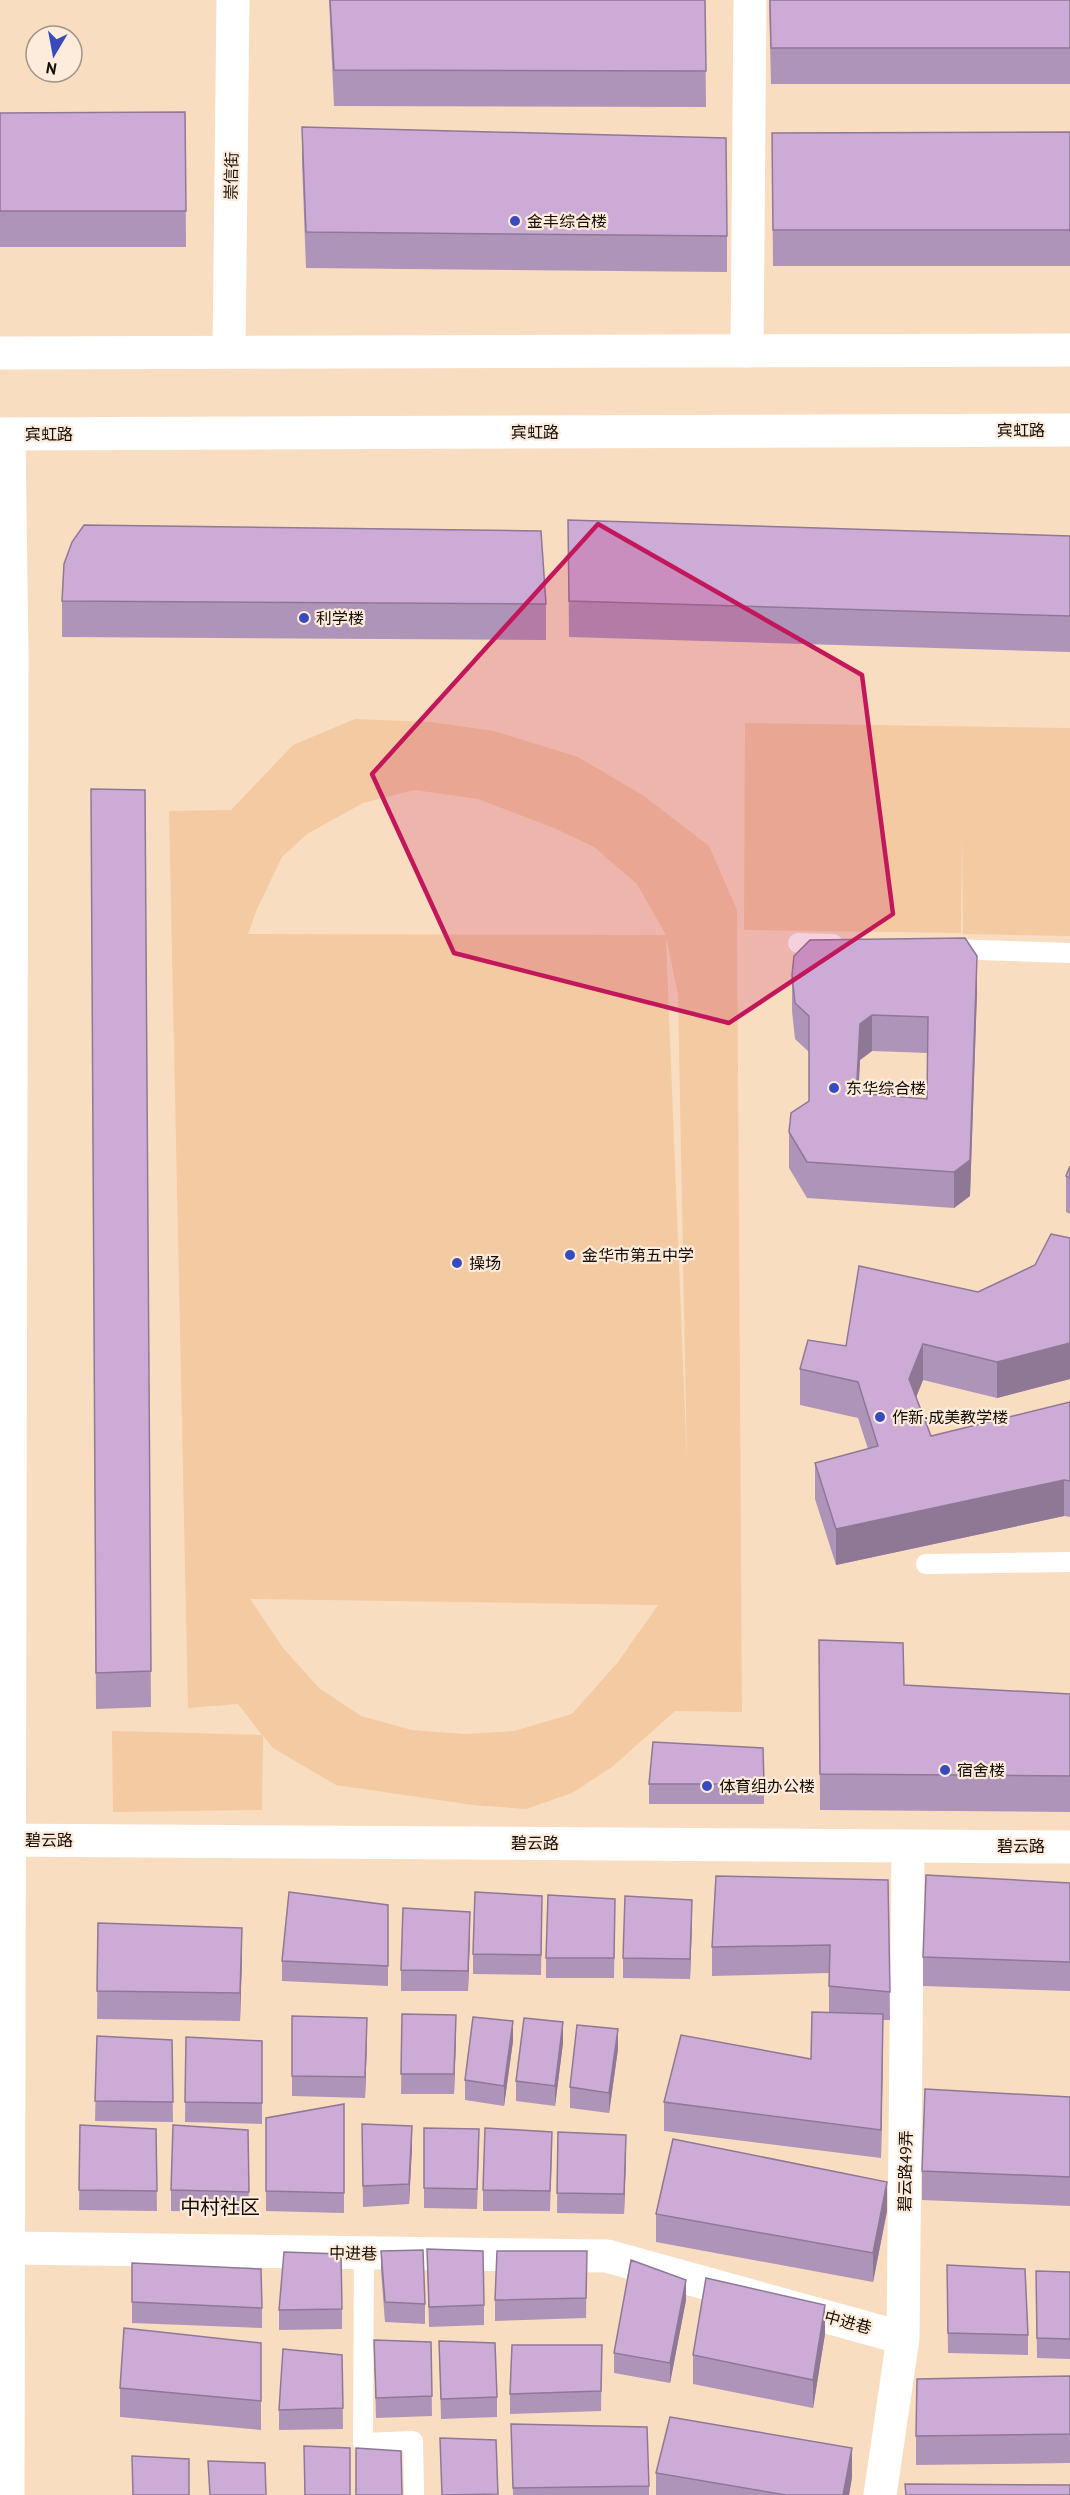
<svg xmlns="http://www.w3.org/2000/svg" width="1070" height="2495" font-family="'PT Sans','Noto Sans SC',sans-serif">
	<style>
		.green { fill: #f3caa2; fill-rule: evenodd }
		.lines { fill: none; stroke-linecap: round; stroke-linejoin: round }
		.service { stroke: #fff; stroke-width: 20 }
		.minor { stroke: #fff; stroke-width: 33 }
		.secondary { stroke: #fff; stroke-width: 33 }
		.wall { fill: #af94b9; fill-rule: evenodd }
		.shaded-wall { fill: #8f7896 }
		.building { fill: #ccacd7; stroke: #8f7896; stroke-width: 1.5; fill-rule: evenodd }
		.marked { fill: #c2185b; fill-opacity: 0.2; stroke: #c2185b; stroke-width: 4.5; stroke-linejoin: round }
		.poi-dot { fill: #384bbd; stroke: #fdecdc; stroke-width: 2 }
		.labels { text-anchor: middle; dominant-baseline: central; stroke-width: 4.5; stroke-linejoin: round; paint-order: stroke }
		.street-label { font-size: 16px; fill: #160d05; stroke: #fdecdc }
		.poi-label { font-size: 16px; fill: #160d05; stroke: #fdecdc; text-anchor: start }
		.quarter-label { font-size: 20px; fill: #160d05; stroke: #fdecdc }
	</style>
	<rect width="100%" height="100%" fill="#f9ddc1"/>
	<path class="green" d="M355,719L430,722L494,731L578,757L644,796L709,846L737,910L742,1712L675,1711L612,1767L572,1793L526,1809L473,1805L336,1785L273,1748L263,1736L262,1810L113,1812L112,1731L262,1735L238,1704L188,1708L169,811L231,810L293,745ZM414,790L478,799L554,828L594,847L637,884L666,935L248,934L257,909L282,857L307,834L363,803ZM667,941L678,995L687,1464L666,941ZM250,1599L657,1605H658L618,1662L572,1714L514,1731L464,1734L412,1730L361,1716L319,1688L284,1649Z
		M745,723L1070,728V936L963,934L962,831L961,933L744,930Z"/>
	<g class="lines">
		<path class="service" d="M798,943L833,944
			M947,949L1070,953
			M926,1564L1070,1562
			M364,2253L363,2443L413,2441L414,2495"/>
		<path class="minor" d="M229,351L233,0
			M747,351L750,0
			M0,1840L1070,1847
			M8,2248L607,2256L903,2338
			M8,2495L12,655L9,434
			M880,2495L903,2338L908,1846"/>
		<path class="secondary" d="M0,353L1070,350
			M0,434L1070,430"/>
	</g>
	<path class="wall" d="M329,0H705L706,107L334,106Z
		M769,0H1070V84H771Z
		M185,112L186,247H0V113Z
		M302,127L727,236V272L306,268L302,163Z
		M1070,132V266H773L772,133Z
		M568,520L1070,536V652L569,637Z
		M62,601L546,604V640L62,637Z
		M91,789L145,790L151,1707L96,1709Z
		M792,975L977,992L970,1196L954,1208L807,1198L789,1168V1132L809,1101V1052L795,1039L792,1011ZM872,1051L928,1053L927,1099L867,1094L859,1082L860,1060Z
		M1070,1166V1214L1066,1212V1176Z
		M1070,1238V1379L997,1398L923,1380L916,1397L931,1436L1070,1402V1517L1064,1516L836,1565L815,1499V1463L868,1449L858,1418L800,1405V1369L846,1346L978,1292L1035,1265Z
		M819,1640L904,1685L1070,1694V1812L820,1810Z
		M649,1784H764V1804H649Z
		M888,1880L890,2020H883L881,2158L664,2131V2102L811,2059L829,2012V1973L712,1976V1947Z
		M1070,1883V1991L923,1986V1957Z
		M388,1905V1986L282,1981V1961Z
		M542,1916L541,1975L473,1974V1954Z
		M615,1919L614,1978H546V1958Z
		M692,1920L690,1979L623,1978V1958Z
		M98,1923L242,1956L240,2021L97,2019Z
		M470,1932L468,1991H401V1970Z
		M402,2014L456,2035L454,2094H401Z
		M292,2016L367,2038L365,2098L292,2096Z
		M97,2036L172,2040L173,2122L95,2121Z
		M186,2037L262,2041V2124L185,2122Z
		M513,2041L504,2106L465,2100V2080Z
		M563,2043L555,2106L516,2101V2081Z
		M618,2049L609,2113L570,2108V2087Z
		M1070,2097V2206L922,2200V2171Z
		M344,2104V2213L266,2211V2118Z
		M362,2124L412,2147L409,2204L363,2207Z
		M80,2125L156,2129L157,2211L79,2210Z
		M424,2128L479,2149L477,2209L424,2208Z
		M248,2130L249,2212L171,2211V2190Z
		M558,2132L626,2155L624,2214L557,2213Z
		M552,2152L550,2211H483V2190Z
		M887,2211L873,2282L656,2242V2214Z
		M427,2249L484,2305V2325L429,2327Z
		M381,2251L425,2304V2324L385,2322L381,2271Z
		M587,2251L586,2318L495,2321V2300Z
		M132,2263L262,2308V2328L132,2323Z
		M947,2265L1028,2335V2355L948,2353Z
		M1036,2271L1070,2272V2359L1037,2358Z
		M686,2300L670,2383L614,2373V2353Z
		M342,2309V2329L279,2330V2310Z
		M825,2334L813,2408L693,2384V2355Z
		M374,2340L431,2342L432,2416L376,2418Z
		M439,2341L497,2397V2417L441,2419Z
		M261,2343V2430L120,2417V2388Z
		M602,2345L601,2411L510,2414V2394Z
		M342,2355L343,2429L279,2430V2410Z
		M1070,2376V2463L916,2465V2436Z
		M511,2424L649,2486V2495H513Z
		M656,2473L852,2477L849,2495H656Z"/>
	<path class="shaded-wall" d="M977,956V992L970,1196L954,1208V1172Z
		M872,1015V1051L860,1060L857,1116V1080L860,1024Z
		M1070,1343V1379L997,1398V1362Z
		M923,1344V1380L909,1415V1379Z
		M1064,1480V1516L836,1565V1529Z
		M692,1900V1920L690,1979V1959Z
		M470,1912V1932L468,1991V1971Z
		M242,1928V1956L240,2021V1993Z
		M883,2014V2043L881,2158V2130Z
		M456,2015V2035L454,2094V2074Z
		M367,2018V2038L365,2098V2077Z
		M513,2021V2041L504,2106V2086Z
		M563,2022V2043L555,2106V2086Z
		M618,2029V2049L609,2113V2093Z
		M412,2126V2147L409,2204V2184Z
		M626,2135V2155L624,2214V2194Z
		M887,2182V2211L873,2282V2253Z
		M686,2280V2300L670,2383V2363Z
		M825,2305V2334L813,2408V2380Z
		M852,2448V2477L849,2495H843Z"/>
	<path class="building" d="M330,0H705L706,71L334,70Z
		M770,0H1070V48H771Z
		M185,112L186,211H0V113Z
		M302,127L726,138L727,236L306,232Z
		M1070,132V230H773L772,133Z
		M568,520L1070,536V616L569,601Z
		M84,525L541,531L546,604L62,601L64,564L72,542Z
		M91,789L145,790L151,1671L96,1673Z
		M965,938L977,956L970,1160L954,1172L807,1162L789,1132L791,1113L809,1101V1016L795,1003L792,975L794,956L810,940ZM872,1015L928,1017L927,1099L867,1094L857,1080L860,1024Z
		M1070,1166V1178L1066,1176Z
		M1051,1234L1070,1238V1343L997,1362L923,1344L909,1379L931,1436L1070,1402V1481L1064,1480L836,1529L815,1463L878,1446L858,1382L800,1369L808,1340L846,1346L859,1266L978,1292L1035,1265Z
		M819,1640L903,1643L904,1685L1070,1694V1776L820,1774Z
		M653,1742L763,1748L764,1784H649Z
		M926,1875L1070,1883V1962L923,1957Z
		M716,1876L888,1880L890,1992L829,1986L830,1945L712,1947Z
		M289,1892L388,1905V1966L282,1961Z
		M475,1892L542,1896L541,1955L473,1954Z
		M548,1895L615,1899L614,1958H546Z
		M625,1896L692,1900L690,1959L623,1958Z
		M403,1908L470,1912L468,1971L401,1970Z
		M98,1923L242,1928L240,1993L97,1991Z
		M812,2012L883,2014L881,2130L664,2102L681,2035L811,2059Z
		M402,2014L456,2015L454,2074H401Z
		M292,2016L367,2018L365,2077L292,2076Z
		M473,2017L513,2021L504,2086L465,2080Z
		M524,2018L563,2022L555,2086L516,2081Z
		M577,2025L618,2029L609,2093L570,2087Z
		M97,2036L172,2040L173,2102L95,2101Z
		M186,2037L262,2041V2103L185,2102Z
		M925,2089L1070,2097V2177L922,2171Z
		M344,2104V2193L266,2191V2118Z
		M362,2124L412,2126L409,2184L363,2186Z
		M80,2125L156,2129L157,2191L79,2190Z
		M173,2125L248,2130L249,2192L171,2190Z
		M424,2128L479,2129L477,2189L424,2188Z
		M485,2128L552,2132L550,2191L483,2190Z
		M558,2132L626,2135L624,2194L557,2193Z
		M673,2139L887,2182L873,2253L656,2214Z
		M427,2249L483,2251L484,2305L429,2307Z
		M423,2250L425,2304L385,2302L381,2251Z
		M497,2251H587L586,2298L495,2300Z
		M284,2252L341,2254L342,2309L279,2310Z
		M631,2260L686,2280L670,2363L614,2353Z
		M132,2263L261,2269L262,2308L132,2302Z
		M947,2265L1025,2269L1028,2335L948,2333Z
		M1036,2271L1070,2272V2339L1037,2338Z
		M706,2278L825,2305L813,2380L693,2355Z
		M124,2328L261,2343V2401L120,2388Z
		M374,2340L431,2342L432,2396L376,2398Z
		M439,2341L495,2343L497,2397L441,2399Z
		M512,2345H602L601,2391L510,2394Z
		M283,2349L342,2355L343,2408L279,2410Z
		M1070,2376V2434L916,2436L917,2379Z
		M670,2417L852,2448L843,2495H786L656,2473Z
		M511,2424L647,2427L649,2486L513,2488Z
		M440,2438L496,2440L498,2494L442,2495Z
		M304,2446L350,2448V2495H305Z
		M356,2448L401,2451L402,2495H356Z
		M132,2456L189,2459V2495H133Z
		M208,2461L265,2463L266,2495H210Z
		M905,2484L1070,2485V2495H906Z"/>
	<path class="marked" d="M598,524L862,675L893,914L729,1023L454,953L372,774Z"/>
	<g class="poi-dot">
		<circle cx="515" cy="221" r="6"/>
		<circle cx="304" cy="618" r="6"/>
		<circle cx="834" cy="1088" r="6"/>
		<circle cx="570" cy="1255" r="6"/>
		<circle cx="457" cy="1263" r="6"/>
		<circle cx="880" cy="1417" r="6"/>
		<circle cx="945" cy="1770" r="6"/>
		<circle cx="707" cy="1786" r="6"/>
	</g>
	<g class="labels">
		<g class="street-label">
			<text transform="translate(231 176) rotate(-89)">崇信街</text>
			<text x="1021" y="430">宾虹路</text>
			<text x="535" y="432">宾虹路</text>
			<text x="49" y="434">宾虹路</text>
			<text x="49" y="1840">碧云路</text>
			<text x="535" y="1843">碧云路</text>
			<text x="1021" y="1846">碧云路</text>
			<text transform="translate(905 2171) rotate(-89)">碧云路49弄</text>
			<text transform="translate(353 2253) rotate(1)">中进巷</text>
			<text transform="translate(848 2322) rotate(15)">中进巷</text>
		</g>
		<g class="poi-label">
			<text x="527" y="221">金丰综合楼</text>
			<text x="316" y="618">利学楼</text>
			<text x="846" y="1088">东华综合楼</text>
			<text x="582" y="1255">金华市第五中学</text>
			<text x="469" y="1263">操场</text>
			<text x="892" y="1417">作新·成美教学楼</text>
			<text x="957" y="1770">宿舍楼</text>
			<text x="719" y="1786">体育组办公楼</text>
		</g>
		<g class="quarter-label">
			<text x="220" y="2207">中村社区</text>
		</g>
	</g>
	<g transform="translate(54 54) rotate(190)"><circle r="28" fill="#fdecdc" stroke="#a19386" stroke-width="1.5"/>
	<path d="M0-4.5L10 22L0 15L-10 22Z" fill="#384bbd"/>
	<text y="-9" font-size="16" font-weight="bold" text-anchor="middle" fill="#160d05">N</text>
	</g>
</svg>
